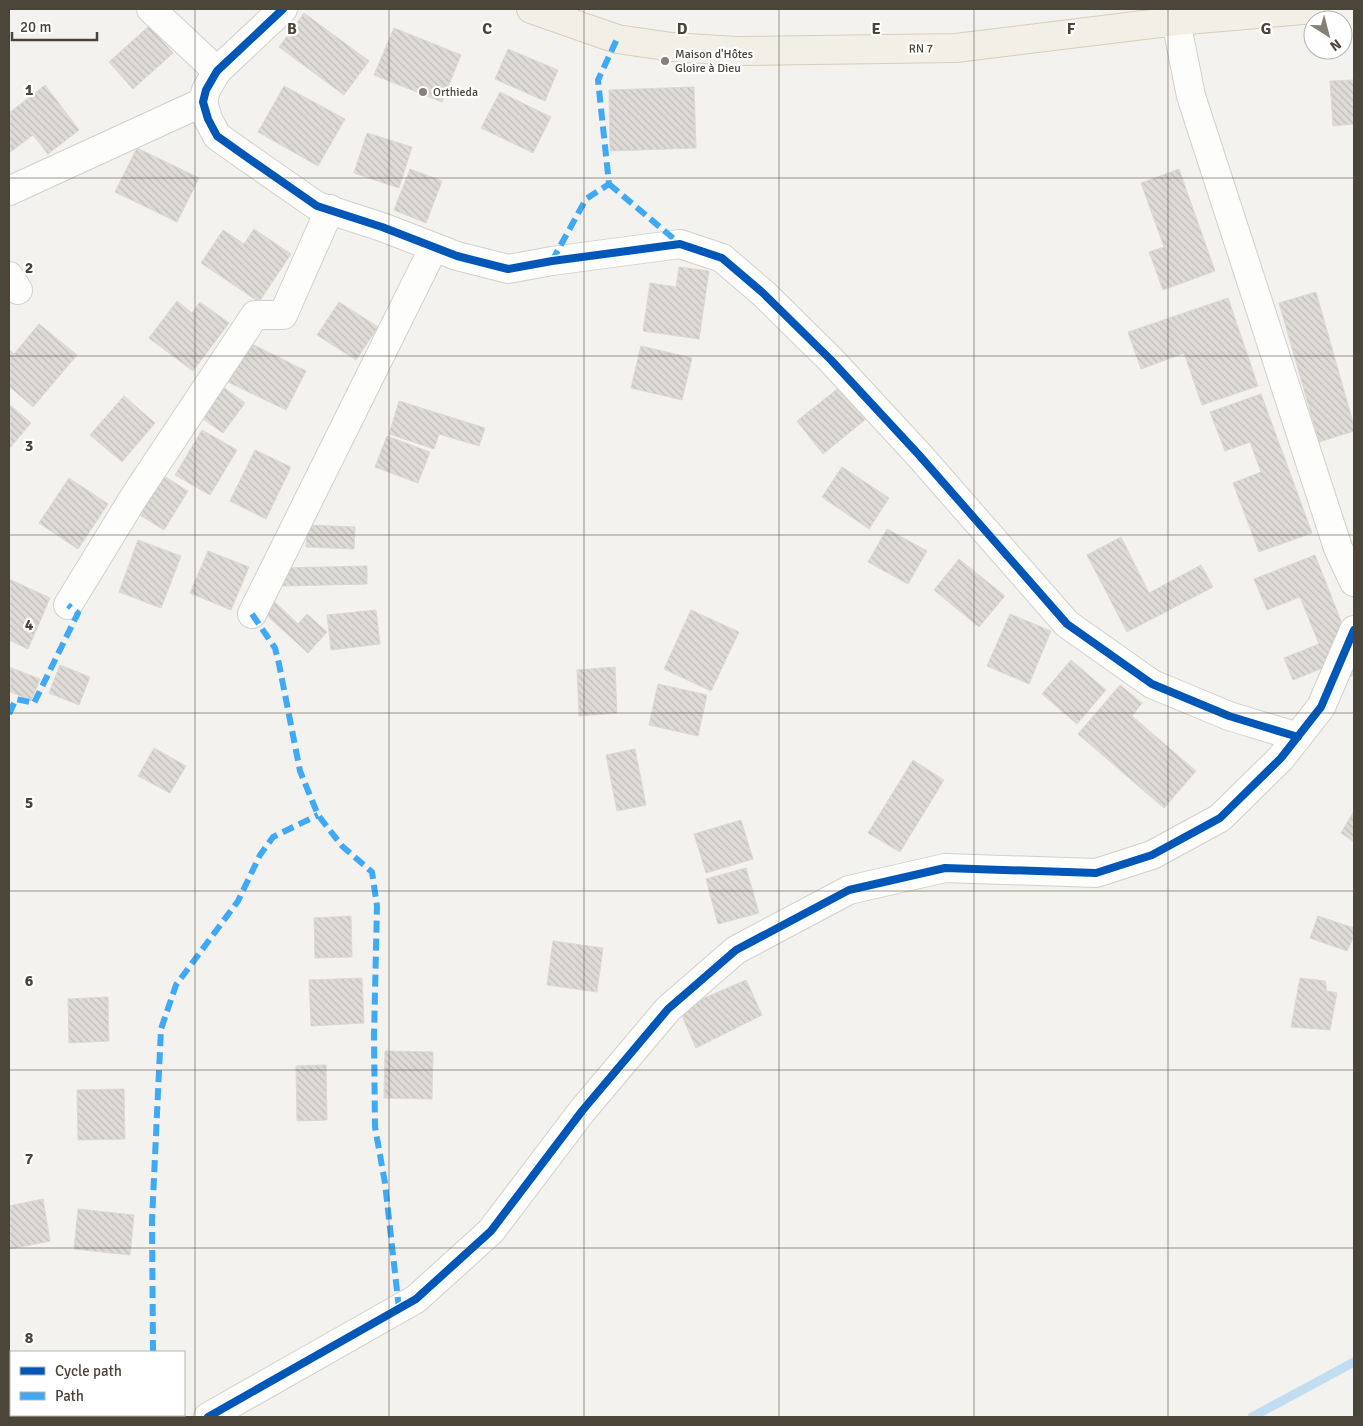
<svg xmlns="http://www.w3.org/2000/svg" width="1363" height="1426" font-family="Signika,sans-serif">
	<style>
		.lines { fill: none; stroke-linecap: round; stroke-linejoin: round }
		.stream { stroke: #c0ddf1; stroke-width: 9 }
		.building { fill: url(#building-back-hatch); stroke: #dcd9d4 }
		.street-casing { stroke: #d2d0cb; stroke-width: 30 }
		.primary-casing { stroke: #d6cebb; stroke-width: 30 }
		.street { stroke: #fdfdfc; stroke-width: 28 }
		.primary { stroke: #f2efe6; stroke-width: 28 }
		.quiet { stroke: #3fa9f5; stroke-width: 6; stroke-dasharray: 12 6; stroke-linecap: butt }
		.cycleway-casing { stroke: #fff; stroke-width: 11 }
		.cycleway { stroke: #0057b8; stroke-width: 8 }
		.grid { fill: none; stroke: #4b4439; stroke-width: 1; stroke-opacity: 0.55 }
		.poi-dot { fill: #868178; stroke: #fff; stroke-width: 2 }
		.labels { text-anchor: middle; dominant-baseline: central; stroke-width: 4.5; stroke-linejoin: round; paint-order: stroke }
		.street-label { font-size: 12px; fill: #4b4439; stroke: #fff }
		.poi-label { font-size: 12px; fill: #4b4439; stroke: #fff; text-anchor: start }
		.grid-label { font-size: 16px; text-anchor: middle; font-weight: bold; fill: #4b4439; stroke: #fff; stroke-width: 4.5; stroke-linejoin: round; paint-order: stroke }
	</style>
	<defs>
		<pattern id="building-back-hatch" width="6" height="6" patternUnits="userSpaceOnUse" patternTransform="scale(1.25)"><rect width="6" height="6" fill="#dedbd6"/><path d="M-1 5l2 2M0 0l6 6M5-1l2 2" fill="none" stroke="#c0bdb8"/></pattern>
	</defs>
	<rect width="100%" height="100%" fill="#f4f2ee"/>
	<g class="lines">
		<path class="stream" d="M1252,1417L1354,1362"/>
	</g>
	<path class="building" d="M304,13L369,61L344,95L279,47Z
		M149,26L173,53L133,89L109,62Z
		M394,28L461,55L442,102L374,75Z
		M508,49L558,70L545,101L495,79Z
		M1354,80V124L1333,126L1330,81Z
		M45,85L79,130L48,154L33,135L9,153V113Z
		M284,86L345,119L318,166L258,132Z
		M694,87L696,148L610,151L609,90Z
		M500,92L551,117L533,153L481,128Z
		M367,133L412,147L399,188L354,173Z
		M137,148L199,178L177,222L115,192Z
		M410,169L442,181L426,223L394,210Z
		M1179,169L1215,271L1163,290L1149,252L1164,247L1141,183Z
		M254,229L291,254L259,302L201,263L223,230L244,244Z
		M679,267L709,271L699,339L643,331L650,283L676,287Z
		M1316,292L1354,426V431L1319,442L1279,303Z
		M1228,298L1258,386L1202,405L1184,353L1141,369L1128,332Z
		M177,301L192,313L200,302L229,323L193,371L149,338Z
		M339,302L378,327L356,360L317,335Z
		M39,324L77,355L33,407L9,386V349L14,354Z
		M248,342L306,371L286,410L228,382Z
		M641,346L692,358L682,400L631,388Z
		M219,384L245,403L223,433L196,414Z
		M841,386L866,419L823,454L797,421Z
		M1261,394L1312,533L1259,552L1233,483L1261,472L1250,442L1225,451L1210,412Z
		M124,396L155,423L122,462L90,435Z
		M399,401L485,428L479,446L439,434L434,449L389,434Z
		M9,404L31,423L9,449Z
		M202,430L237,450L210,495L175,475Z
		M387,436L430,452L418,483L375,467Z
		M255,450L291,467L266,519L230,501Z
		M842,467L889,498L869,529L822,497Z
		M159,473L188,491L164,530L135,512Z
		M69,478L108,504L78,549L39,523Z
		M308,525L355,527L354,549L306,547Z
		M887,529L927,551L908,584L868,562Z
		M1121,537L1149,593L1201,565L1213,587L1127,632L1087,555Z
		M138,540L181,556L161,608L119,592Z
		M208,551L249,567L231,610L190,593Z
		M1315,555L1354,654V675L1332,684L1325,667L1293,680L1284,658L1319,644L1300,597L1267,610L1254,579Z
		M959,559L1005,596L979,627L934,590Z
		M367,566V584L283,586V568Z
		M9,579L50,598L28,649L9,640Z
		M274,601L298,624L307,614L327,632L308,653L263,612Z
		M376,610L380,644L331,650L327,615Z
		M691,610L739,632L711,691L664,669Z
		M1010,614L1051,631L1029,684L987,666Z
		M1071,660L1106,690L1077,724L1042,694Z
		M60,665L90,677L79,705L49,693Z
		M9,667L40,679L31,701L9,691Z
		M615,667L617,713L579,716L577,670Z
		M658,684L707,695L698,736L649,725Z
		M1120,685L1142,703L1132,716L1196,771L1164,808L1078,734Z
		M154,748L186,766L170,793L138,776Z
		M635,749L646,805L617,811L606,755Z
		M913,760L944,780L900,852L868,833Z
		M1354,811V842L1341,833Z
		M741,820L753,859L706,873L694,834Z
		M746,868L759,913L718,924L706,879Z
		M351,916L352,957L315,958L314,918Z
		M1318,916L1354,928V936L1347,951L1310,938Z
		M553,941L603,948L597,992L547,985Z
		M362,978L364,1023L311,1026L309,980Z
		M1300,978L1325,981L1327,991L1337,993L1330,1030L1291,1027Z
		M746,980L762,1015L696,1048L679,1009Z
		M108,997L109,1041L69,1043L68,999Z
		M385,1051L433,1052L432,1099L384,1098Z
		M326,1065L327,1120L297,1121L296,1066Z
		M124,1089L125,1139L78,1140L77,1090Z
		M43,1199L50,1241L10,1249L9,1206Z
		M78,1209L134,1215L130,1255L74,1249Z
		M56,1415H68L69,1417H57Z"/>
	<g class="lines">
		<defs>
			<path id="street" d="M151,9L217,71
				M283,9L217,71L206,90L203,102L208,119L217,136L248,158L317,206L382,227L457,256L508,269L552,261L680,244L722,258L763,293L831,360L919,455L1067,624L1152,684L1229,716L1298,737
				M1176,21L1191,96L1338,548L1354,582
				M9,191L203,102
				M9,276L18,290
				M68,605L134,497L255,315H283L330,209
				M252,614L434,247
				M208,1417L416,1299L491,1231L582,1111L668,1009L736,950L849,890L945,868L1096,873L1152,855L1220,818L1281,758L1321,707L1354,630"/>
			<path id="primary" d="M531,9L617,39L672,47L737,51L956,48L1176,21L1314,9"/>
		</defs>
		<use href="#street" class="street-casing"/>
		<use href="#primary" class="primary-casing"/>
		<use href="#street" class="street"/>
		<use href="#primary" class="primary"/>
		<path class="quiet" d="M609,184L680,244
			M552,261L586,199L609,184L598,80L617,39
			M252,614L275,648L279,664L300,771L318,815L342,846L372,872L377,906L374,1036L375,1127L385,1183L399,1309
			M9,714L16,699L34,703L78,613L68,605
			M153,1352L152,1220L161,1029L176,985L238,901L260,855L273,837L318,815
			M157,1415L158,1417"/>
		<defs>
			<path id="cycleway" d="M283,9L217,71L206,90L203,102L208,119L217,136L248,158L317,206L382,227L457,256L508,269L552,261L680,244L722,258L763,293L831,360L919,455L1067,624L1152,684L1229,716L1298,737
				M208,1417L416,1299L491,1231L582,1111L668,1009L736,950L849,890L945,868L1096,873L1152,855L1220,818L1281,758L1321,707L1354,630"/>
		</defs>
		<use href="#cycleway" class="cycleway-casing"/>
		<use href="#cycleway" class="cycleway"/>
	</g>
	<path class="grid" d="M195,9V1417M389,9V1417M584,9V1417M779,9V1417M974,9V1417M1168,9V1417M9,178H1354M9,356H1354M9,535H1354M9,713H1354M9,891H1354M9,1070H1354M9,1248H1354"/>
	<g class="poi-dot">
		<circle cx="665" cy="61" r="5"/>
		<circle cx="423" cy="92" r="5"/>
	</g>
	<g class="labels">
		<g class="street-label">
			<text transform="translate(921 49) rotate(-1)">RN 7</text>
		</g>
		<g class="poi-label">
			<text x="675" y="54">Maison d'Hôtes<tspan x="675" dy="14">Gloire à Dieu</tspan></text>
			<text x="433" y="92">Orthieda</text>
		</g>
	</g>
	<g class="grid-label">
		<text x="292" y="34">B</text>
		<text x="487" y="34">C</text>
		<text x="682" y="34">D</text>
		<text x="876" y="34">E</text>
		<text x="1071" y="34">F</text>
		<text x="1266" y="34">G</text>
		<text x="29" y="95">1</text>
		<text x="29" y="273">2</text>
		<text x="29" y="451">3</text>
		<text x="29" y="630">4</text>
		<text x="29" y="808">5</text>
		<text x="29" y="986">6</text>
		<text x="29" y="1164">7</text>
		<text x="29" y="1343">8</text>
	</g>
	<rect width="1363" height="1426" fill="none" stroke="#4b4439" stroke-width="20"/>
	<rect x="10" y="1351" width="175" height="65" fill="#ffffff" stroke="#b7b4b0"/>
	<rect x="20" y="1367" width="25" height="8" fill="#0057b8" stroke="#b7b4b0"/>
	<text x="55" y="1376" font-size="15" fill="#4b4439">Cycle path</text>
	<rect x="20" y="1392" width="25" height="8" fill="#3fa9f5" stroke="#b7b4b0"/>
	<text x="55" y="1401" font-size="15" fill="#4b4439">Path</text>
	<g transform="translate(1328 35) rotate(144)"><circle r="24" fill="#ffffff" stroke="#b7b4b0"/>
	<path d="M0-4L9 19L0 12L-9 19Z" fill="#868178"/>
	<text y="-8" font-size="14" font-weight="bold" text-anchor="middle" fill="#4b4439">N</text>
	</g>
	<path d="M12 32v8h85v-8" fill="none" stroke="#4b4439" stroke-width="2.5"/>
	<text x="20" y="32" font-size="15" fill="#4b4439" stroke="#ffffff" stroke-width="4" paint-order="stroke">20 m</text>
</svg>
